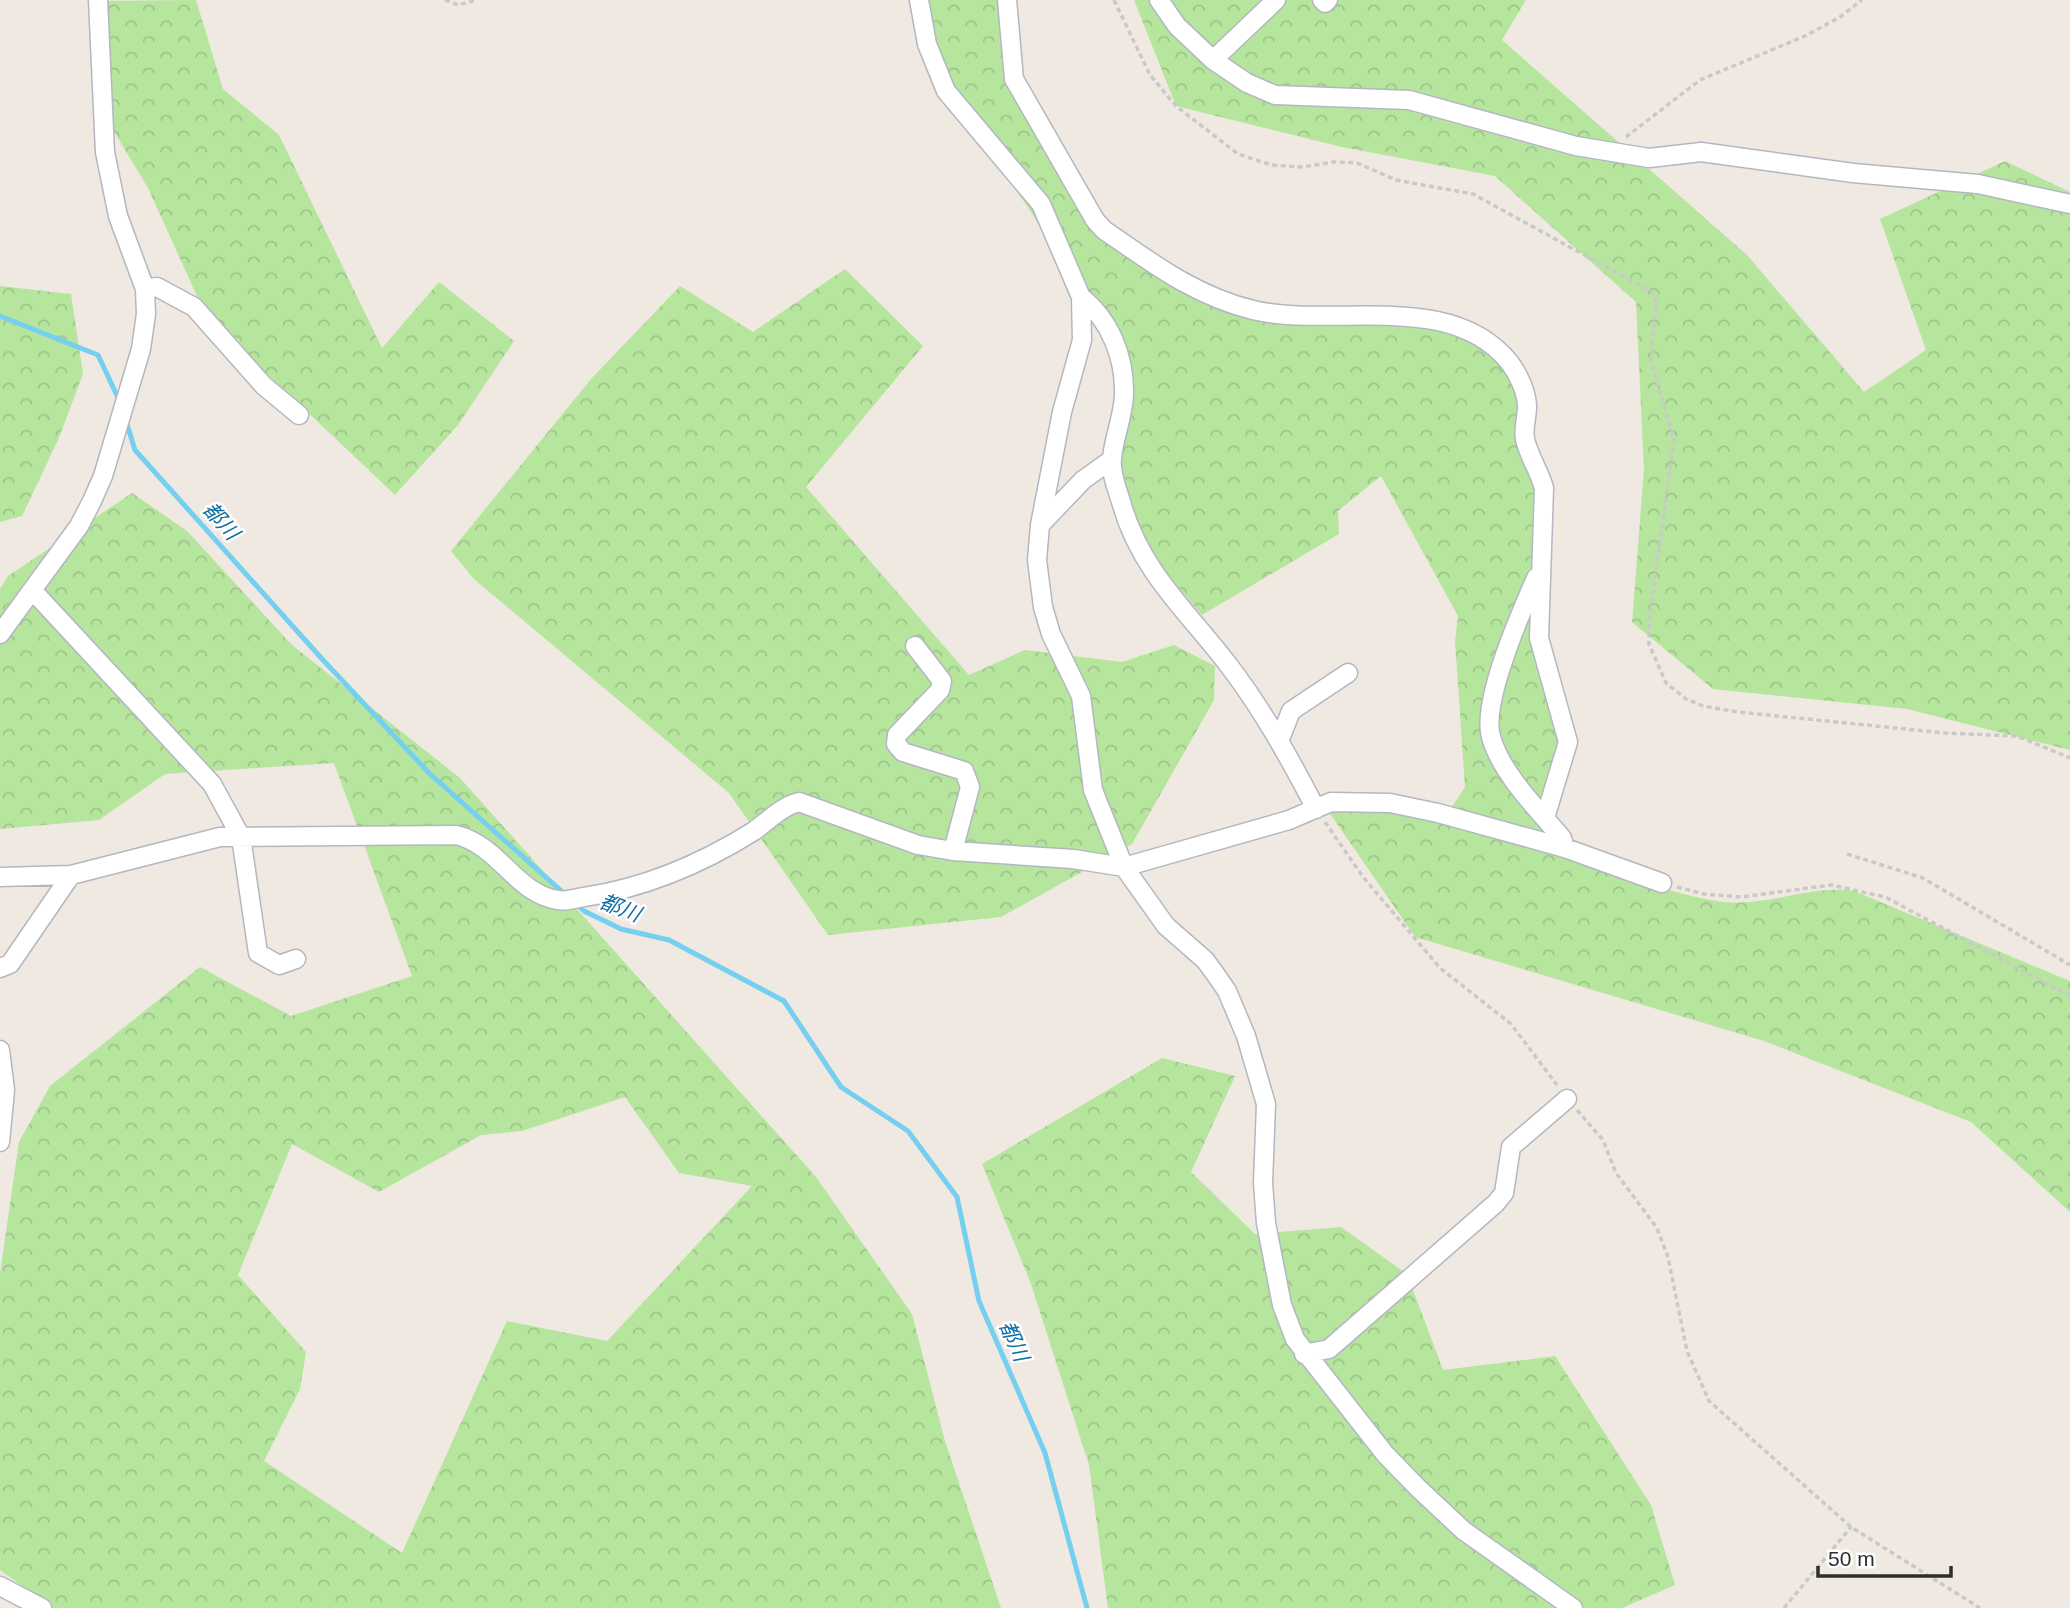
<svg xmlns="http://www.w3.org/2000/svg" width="2070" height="1608" font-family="Helvetica,'Noto Sans JP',sans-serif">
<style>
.forest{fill:url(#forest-crowns);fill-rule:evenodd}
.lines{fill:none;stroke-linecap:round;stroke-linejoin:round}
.stream{stroke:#75cff0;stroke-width:5}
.minor-casing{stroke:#b4b7c1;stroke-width:21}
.path{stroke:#c9c9c9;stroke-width:3.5;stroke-dasharray:5 3.5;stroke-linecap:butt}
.minor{stroke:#fff;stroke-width:18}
.labels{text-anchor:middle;stroke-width:5;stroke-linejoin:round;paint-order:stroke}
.water-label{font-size:21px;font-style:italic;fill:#0d6fa3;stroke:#fff}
</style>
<defs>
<pattern id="forest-crowns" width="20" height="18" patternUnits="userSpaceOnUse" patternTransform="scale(1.75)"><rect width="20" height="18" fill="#b6e59e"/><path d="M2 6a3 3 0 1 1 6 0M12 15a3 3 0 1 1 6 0" fill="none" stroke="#9dc588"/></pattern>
</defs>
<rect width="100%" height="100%" fill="#efe9e1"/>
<path class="forest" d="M196,0L223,89L279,135L382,348L439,282L514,341L458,425L395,495L206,316L148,188L113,130L100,1Z
M924,0H1001L1007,75L1093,224L1169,285L1211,302L1303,322L1408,323L1468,336L1511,374L1522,400L1539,485L1537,564L1561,748L1552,836L1450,810L1465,787L1455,641L1458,616L1381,476L1338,511L1339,534L1202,615L1140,541L1120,474L1113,321L1064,262L945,83Z
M1134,0H1526L1502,40L1747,255L1864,392L1926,350L1880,219L2005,161L2070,192V750L1907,709L1713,689L1632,622L1644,470L1636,302L1495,176L1342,147L1176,106Z
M845,269L923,346L806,487L969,675L1025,650L1122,662L1174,645L1215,666L1214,700L1132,844L1001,917L828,935L729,793L474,579L451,551L591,379L680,286L753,332Z
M0,286L71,294L83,374L58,440L22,516L0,522Z
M132,493L187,531L292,645L460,778L816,1177L912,1314L945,1441L1001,1608H53L0,1570V1273L19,1142L50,1086L200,967L291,1016L412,976L334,763L165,774L99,820L0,829V589L8,576ZM625,1097L679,1173L752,1186L607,1341L507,1321L402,1553L264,1461L300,1389L306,1352L238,1275L292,1144L379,1192L481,1135L522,1131Z
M1373,807C1425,819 1478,828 1529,842C1595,861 1648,890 1717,901C1764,909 1809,884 1854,891L2070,981V1212L1971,1122L1764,1041L1415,937L1329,812Z
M1162,1058L1235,1076L1191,1172L1255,1234L1341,1227L1407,1274L1443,1370L1555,1356L1651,1505L1675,1585L1622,1608H1108L1089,1465L1031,1284L982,1164Z"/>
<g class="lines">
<path class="stream" d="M0,316L98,355L120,402
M126,421L135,450L323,660L430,774L567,896
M574,902L584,911L621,929L669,940L784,1001L841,1087L908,1131L957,1197L979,1301L1045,1453L1087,1608"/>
<defs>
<path id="minor" d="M919,0L927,44L946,91L1041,204L1081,297L1082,340L1062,412L1040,525L1037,560L1043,607L1051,634L1081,696L1093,790L1124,867L1166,926L1205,960L1216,975L1227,991L1246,1036L1266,1104L1263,1183L1266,1223L1282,1305L1295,1339L1385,1454L1418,1488L1464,1531L1573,1608
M1007,0L1014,79L1095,220L1104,230C1152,263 1195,296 1253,310C1335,329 1451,289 1510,363C1518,374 1527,392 1527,407C1527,417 1523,428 1525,439C1529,457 1539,470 1544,488L1539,638L1568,742L1545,818
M1159,0L1177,26L1213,60L1247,83L1275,95L1409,100L1576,146L1649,158L1701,152L1853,173L1978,184L2070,204
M1322,0L1325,3L1328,0
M1213,60L1276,0
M145,289L157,287L194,307L264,386L299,415
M1081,297C1110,320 1125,357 1124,395C1123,417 1114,437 1112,458C1110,473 1118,491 1122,505C1141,572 1190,614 1230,667C1264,712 1290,759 1316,809
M1040,525L1083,480L1111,460
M1536,578C1521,612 1481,702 1491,737C1501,773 1538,810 1562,838L1565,848
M33,591L212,784L241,837L258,953L279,965L296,959
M0,634L79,526L92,501L103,476L141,349L146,314L145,289L118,216L105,152L98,0
M915,646L942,681L940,690L897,735L896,744L903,752L964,771L970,787L953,851
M1280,739L1291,711L1348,673
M0,877L71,875L220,837L456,835C499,845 516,894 558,900C565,902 577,898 584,897C644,888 703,863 754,831C768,821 782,806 799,802L918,845L953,851L1073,859L1124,867L1289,820L1331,802L1390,803L1438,813L1565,848L1662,883
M0,968L10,964L71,875
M0,1050L5,1090L0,1142
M1304,1354L1329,1349L1496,1203L1504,1193L1511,1147L1567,1099
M0,1586L42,1608"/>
</defs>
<use href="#minor" class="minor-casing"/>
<path class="path" d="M445,0L458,5L476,0
M1114,0L1150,75L1176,106L1238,154L1271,165L1302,167L1334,162L1357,163L1396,180L1473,194L1652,292L1656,302L1651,361L1674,440L1649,622V644L1666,683L1686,699L1703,706L1738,712L1945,733L2017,736L2070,758
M1626,137L1700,80L1805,36L1840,17L1862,0
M1325,822L1363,877L1440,968L1511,1024L1557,1085
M1847,854L1923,878L2070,965
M1677,887L1704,894L1741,897L1831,885L1885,897L2070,996
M1577,1110L1603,1140L1616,1173L1657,1228L1668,1257L1687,1351L1709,1401L1851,1527L1980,1608
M1784,1608L1851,1527"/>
<use href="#minor" class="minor"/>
</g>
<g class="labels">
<g class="water-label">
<text transform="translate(221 521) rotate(48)" y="7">都川</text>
<text transform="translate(620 908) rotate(21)" y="7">都川</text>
<text transform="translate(1014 1341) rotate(66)" y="7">都川</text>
</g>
</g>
<path d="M1818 1566v10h133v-10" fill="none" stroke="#2e2e2e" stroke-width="3.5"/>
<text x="1828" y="1566" font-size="21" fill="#2e2e2e" stroke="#ffffff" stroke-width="5" paint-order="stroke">50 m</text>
</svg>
